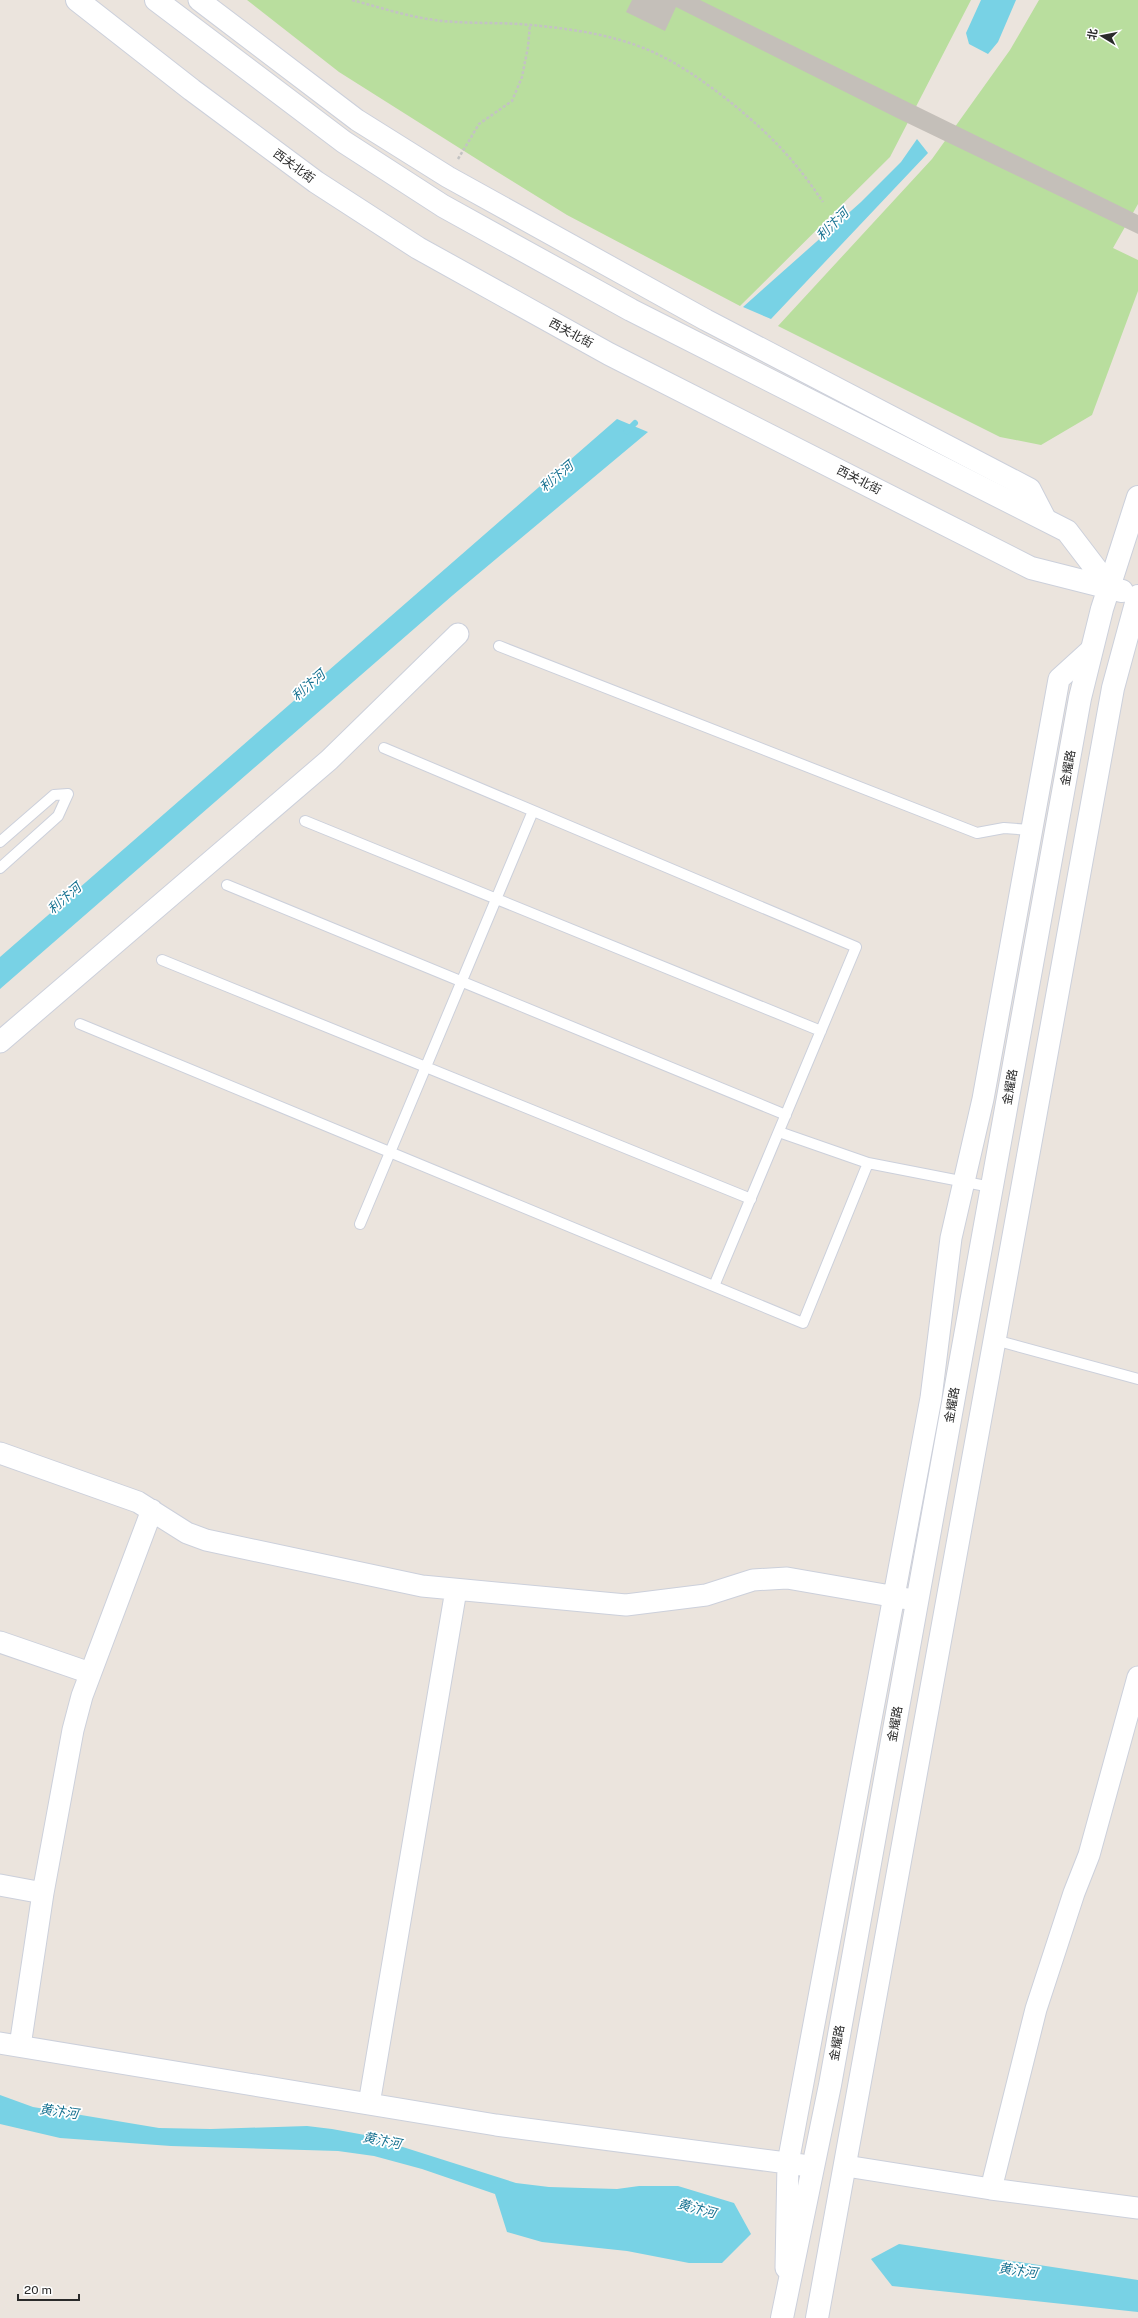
<svg xmlns="http://www.w3.org/2000/svg" width="1138" height="2318" font-family="'Public Sans','Noto Sans SC',sans-serif">
<style>
.green{fill:#b9de9e}
.water{fill:#78d2e5}
.lines{fill:none;stroke-linecap:round;stroke-linejoin:round}
.stream{stroke:#78d2e5;stroke-width:6}
.building{fill:#c4bfb9}
.lane-casing{stroke:#ccd0db;stroke-width:12}
.street-casing{stroke:#ccd0db;stroke-width:23}
.secondary-casing{stroke:#ccd0db;stroke-width:24}
.path{stroke:#c3c3c3;stroke-width:2.5;stroke-dasharray:3 2;stroke-linecap:butt}
.lane{stroke:#fff;stroke-width:10}
.street{stroke:#fff;stroke-width:21}
.secondary{stroke:#fff;stroke-width:22}
.labels{text-anchor:middle;stroke-width:3.5;stroke-linejoin:round;paint-order:stroke}
.street-label{font-size:12px;fill:#2a2a2a;stroke:#fff}
.water-label{font-size:13px;font-style:italic;fill:#177291;stroke:#fff}
</style>
<rect width="100%" height="100%" fill="#ebe4dd"/>
<path class="green" d="M247,0H971L890,157L740,306L567,215L491,168L339,72Z
M1039,0H1138V204L1113,248L1138,260V291L1092,415L1041,445L1000,437L778,326L932,159L1010,50Z"/>
<path class="water" d="M981,0H1016L998,42L988,54L969,44L966,33Z
M917,139L928,153L771,319L743,307L861,202L901,162Z
M617,419L648,432L453,595L0,989V957Z
M0,2095L33,2107L159,2128L211,2129L307,2126L332,2129L365,2135L516,2183L549,2187L617,2189L639,2186H678L734,2203L751,2234L722,2263H689L627,2251L542,2242L507,2232L495,2194L422,2169L374,2156L338,2151L171,2146L60,2138L0,2124Z
M899,2244L1138,2280V2312L892,2286L871,2259Z"/>
<g class="lines">
<path class="stream" d="M627,431L635,423"/>
</g>
<path class="building" d="M632,0H700L1138,215V234L897,118L676,7L665,31L626,12Z"/>
<g class="lines">
<defs>
<path id="lane" d="M499,646L977,833L1004,828L1031,830
M384,748L856,947L714,1286
M305,821L821,1031
M0,842L54,795L68,794L58,816L0,868
M227,885L786,1115
M162,960L751,1199
M80,1024L803,1323L868,1163L991,1187
M779,1132L868,1163
M360,1224L533,811
M995,1340L1138,1379"/>
<path id="street" d="M199,0L357,120L448,177L706,320L1030,489L1046,520
M0,1042L329,760L458,634
M0,1453L138,1502L187,1533L206,1540L422,1586L626,1605L706,1595L753,1580L787,1578L908,1599
M0,1642L90,1673
M0,1885L43,1893
M0,2043L496,2125L802,2165
M20,2046L43,1893L73,1730L82,1696L152,1510
M369,2104L456,1590
M846,2166L991,2189L1138,2208
M991,2189L1036,2009L1074,1893L1089,1855L1138,1677
M786,2268L788,2163L931,1398L951,1238L983,1099L1059,679L1092,649"/>
<path id="secondary" d="M77,0L192,90L316,182L418,248L609,354L1031,568L1122,591
M156,0L344,142L443,206L631,310L1067,531L1109,586
M782,2318L830,2085L1080,698L1102,609L1138,497
M817,2318L1113,688L1138,596"/>
</defs>
<use href="#lane" class="lane-casing"/>
<use href="#street" class="street-casing"/>
<use href="#secondary" class="secondary-casing"/>
<path class="path" d="M352,0C382,8 412,18 443,21C473,24 502,22 531,25C572,29 617,35 655,53C699,73 763,125 794,163C805,176 814,189 823,202
M458,159L479,124L512,101L522,77L528,47L530,25"/>
<use href="#lane" class="lane"/>
<use href="#street" class="street"/>
<use href="#secondary" class="secondary"/>
</g>
<g class="labels">
<g class="street-label">
<text transform="translate(294 166) rotate(36)" y="4">西关北街</text>
<text transform="translate(571 333) rotate(28)" y="4">西关北街</text>
<text transform="translate(859 480) rotate(27)" y="4">西关北街</text>
<text transform="translate(1068 768) rotate(-80)" y="4">金耀路</text>
<text transform="translate(1010 1087) rotate(-80)" y="4">金耀路</text>
<text transform="translate(952 1405) rotate(-80)" y="4">金耀路</text>
<text transform="translate(895 1724) rotate(-80)" y="4">金耀路</text>
<text transform="translate(837 2043) rotate(-80)" y="4">金耀路</text>
</g>
<g class="water-label">
<text transform="translate(832 224) rotate(-45)" y="5">利汴河</text>
<text transform="translate(556 476) rotate(-40)" y="5">利汴河</text>
<text transform="translate(308 685) rotate(-41)" y="5">利汴河</text>
<text transform="translate(64 898) rotate(-41)" y="5">利汴河</text>
<text transform="translate(59 2111) rotate(8)" y="5">黄汴河</text>
<text transform="translate(382 2140) rotate(11)" y="5">黄汴河</text>
<text transform="translate(697 2208) rotate(15)" y="5">黄汴河</text>
<text transform="translate(1018 2270) rotate(8)" y="5">黄汴河</text>
</g>
</g>
<g transform="translate(1102 36) rotate(280)" stroke="#ffffff" stroke-width="3" paint-order="stroke">
<path d="M0-3L7 15L0 10L-7 15Z" fill="#2a2a2a"/>
<text y="-6" font-size="11" font-weight="bold" text-anchor="middle" fill="#2a2a2a">北</text>
</g>
<path d="M18 2294v6h61v-6" fill="none" stroke="#2a2a2a" stroke-width="2"/>
<text x="24" y="2294" font-size="12" fill="#2a2a2a" stroke="#ffffff" stroke-width="3" paint-order="stroke">20 m</text>
</svg>
